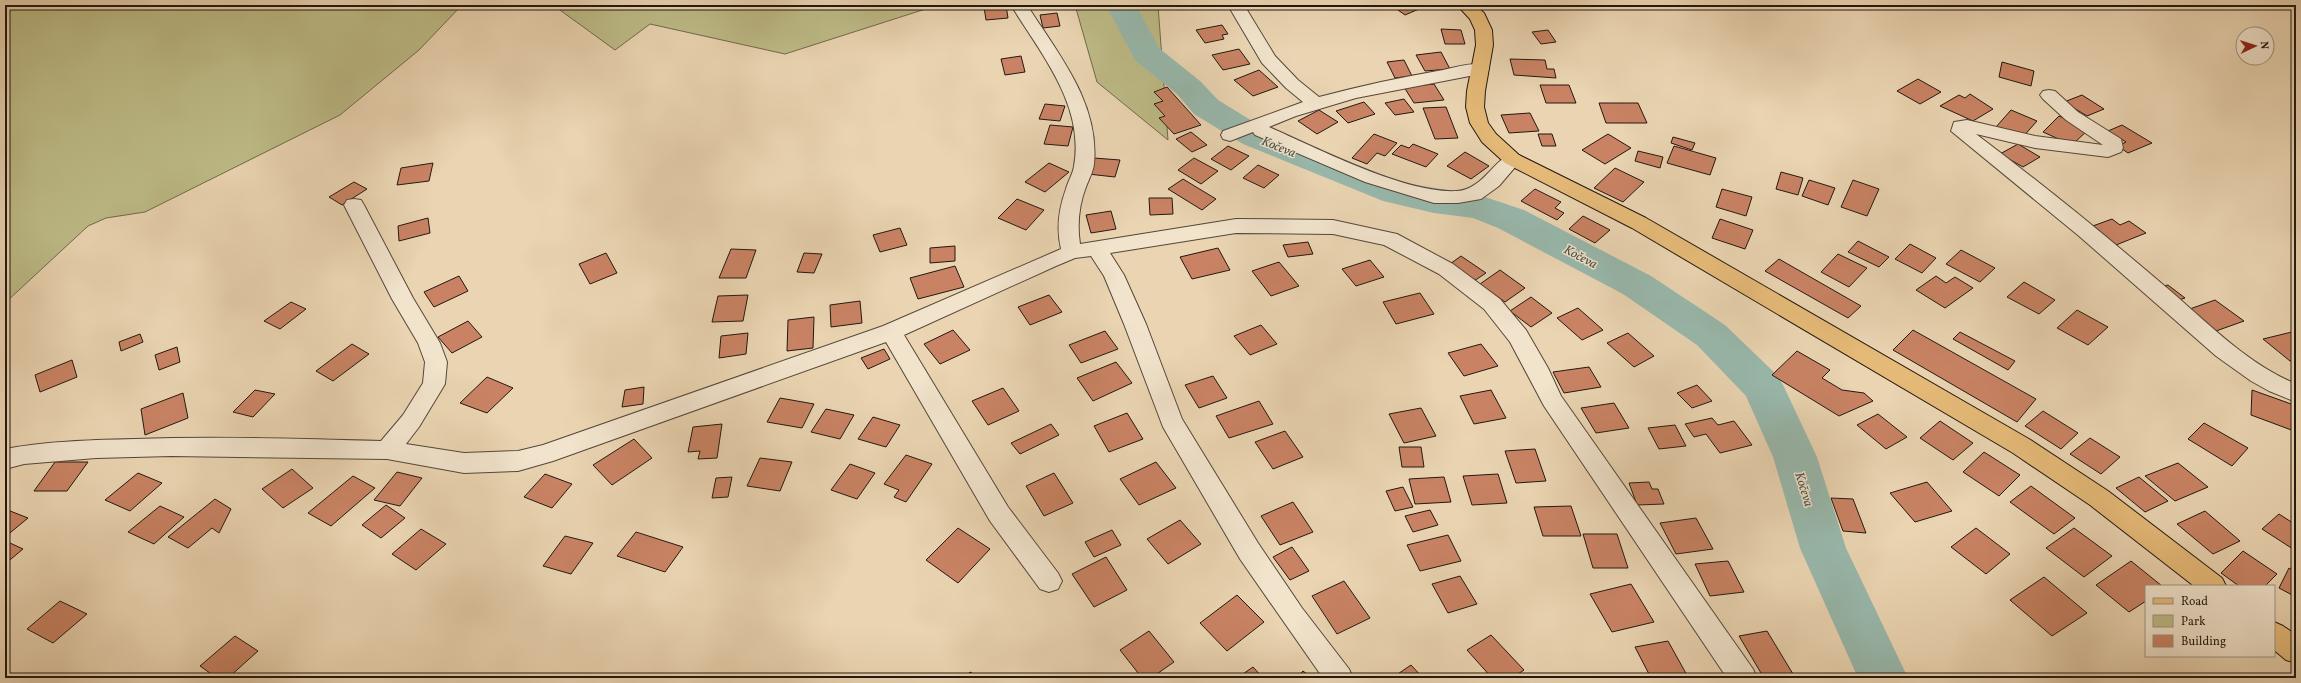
<svg xmlns="http://www.w3.org/2000/svg" width="2301" height="683" font-family="Vollkorn,serif">
<style>
.green{fill:#bdbb87;stroke:#706a4c}
.lines{fill:none;stroke-linecap:round;stroke-linejoin:round}
.river{fill:#98b8ac;fill-rule:evenodd}
.building{fill:#c98364;stroke:#221811}
.minor-casing{stroke:#544739;stroke-width:2}
.major-casing{stroke:#221811;stroke-width:2}
.minor{fill:#f1e3cc;fill-rule:evenodd}
.major{fill:#e5ba78;fill-rule:evenodd}
.labels{text-anchor:middle;stroke-width:3;stroke-linejoin:round;paint-order:stroke}
.water-label{font-size:13px;font-style:italic;fill:#4b5047;stroke:#f1e3cc}
</style>
<rect width="100%" height="100%" fill="#ead4b1"/>
<filter id="stains"><feTurbulence type="fractalNoise" baseFrequency=".005" numOctaves="4"/><feColorMatrix values="0 0 0 0 .2 0 0 0 0 .09 0 0 0 0 .02 0 0 0 .5 -.17"/></filter>
<radialGradient id="worn" r=".72"><stop offset=".6" stop-color="#630" stop-opacity="0"/><stop offset="1" stop-color="#630" stop-opacity=".3"/></radialGradient>
<path class="green" d="M5,5H462L419,50L340,115L145,212L106,218L88,226L5,303Z
M553,5H938L785,54L650,24L615,50Z
M1075,5H1158L1168,140L1097,82Z"/>
<g class="lines">
<path class="river" d="M1108,5H1138V9L1159,48L1200,81L1218,100L1267,130L1404,183L1479,195L1524,210L1651,276L1725,325L1778,376L1784,387L1817,457L1846,548L1908,678H1858L1800,548L1773,457L1746,396L1697,345L1623,294L1498,228L1473,218L1434,213L1383,201L1243,144L1194,114L1178,95L1135,60L1108,9Z"/>
</g>
<path class="building" d="M1006,5L1008,18L986,20L984,7Z
M1391,5H1425L1426,6L1405,15Z
M1057,13L1060,26L1043,28L1040,15Z
M1222,25L1228,34L1222,35L1224,39L1205,43L1196,30Z
M1441,29L1461,30L1465,44H1445Z
M1548,30L1556,42L1541,44L1532,32Z
M1239,49L1250,64L1223,70L1212,55Z
M1441,52L1450,69L1425,71L1416,55Z
M1021,56L1025,72L1005,75L1001,59Z
M1510,59L1545,60L1547,69H1554L1556,78L1514,75Z
M1404,60L1412,76L1395,78L1387,62Z
M2002,62L2034,71L2031,86L1999,77Z
M1259,70L1278,87L1253,96L1234,80Z
M1918,79L1941,92L1920,104L1897,91Z
M1434,84L1444,100L1414,103L1404,87Z
M1540,85H1569L1576,103H1546Z
M1167,87L1201,125L1174,134L1159,118L1165,116L1154,104L1163,101L1154,92Z
M1970,94L1993,109L1973,121L1940,106L1959,95L1965,98Z
M2082,95L2104,109L2087,116L2064,102Z
M1404,99L1414,112L1395,115L1385,103Z
M1364,102L1375,114L1348,123L1336,111Z
M1599,103H1638L1647,123H1606Z
M1045,104L1065,106L1060,121L1039,119Z
M1446,107L1458,138L1435,139L1423,108Z
M1319,110L1338,122L1317,134L1298,121Z
M2011,110L2037,121L2022,138L1996,127Z
M1530,113L1539,131L1509,133L1501,115Z
M2059,116L2089,129L2072,145L2043,132Z
M1050,125L1073,127L1068,146L1044,144Z
M2122,125L2152,143L2128,153L2118,146L2126,142L2108,131Z
M1191,132L1207,145L1192,152L1176,139Z
M1374,134L1397,143L1385,156L1377,153L1367,164L1352,158Z
M1538,134H1552L1556,146H1542Z
M1608,134L1631,148L1605,164L1582,150Z
M1673,137L1695,143L1692,150L1671,143Z
M1413,144L1438,154L1426,167L1392,154L1401,145L1409,148Z
M2018,144L2040,157L2023,167L2000,154Z
M1228,146L1249,156L1231,170L1211,159Z
M1674,146L1716,158L1710,175L1667,163Z
M1638,151L1663,157L1660,168L1635,161Z
M1465,152L1489,166L1471,179L1447,166Z
M1094,158L1120,160L1115,177L1088,174Z
M1194,158L1218,171L1201,184L1178,170Z
M433,163L429,181L397,185L401,168Z
M1049,163L1069,172L1045,192L1025,182Z
M1258,165L1279,175L1264,188L1243,178Z
M1615,168L1644,182L1623,202L1594,188Z
M1781,172L1803,178L1798,195L1776,189Z
M1183,179L1216,199L1202,210L1168,189Z
M1809,180L1835,188L1828,205L1802,196Z
M1853,180L1879,189L1867,216L1841,207Z
M354,182L367,189L342,205L329,197Z
M1535,189L1561,202L1555,208L1564,213L1557,220L1521,201Z
M1722,189L1752,197L1746,216L1716,207Z
M1149,198H1172L1173,214L1150,215Z
M1017,199L1044,210L1026,230L998,218Z
M1111,211L1116,229L1091,233L1086,215Z
M1583,216L1610,230L1595,243L1569,229Z
M428,218L430,233L399,241L398,226Z
M1720,219L1753,230L1745,249L1712,238Z
M2112,219L2120,225L2129,221L2146,233L2116,245L2090,227Z
M900,228L907,245L880,252L873,235Z
M1858,241L1889,257L1879,267L1848,252Z
M1308,242L1313,254L1288,257L1283,245Z
M1910,244L1936,258L1922,273L1895,259Z
M955,246V261L930,263V248Z
M1218,248L1230,270L1192,279L1180,257Z
M731,249L756,250L746,278H719Z
M1961,250L1995,268L1980,282L1946,264Z
M606,253L617,273L590,284L579,264Z
M804,253L822,254L814,273L797,272Z
M1838,254L1867,268L1849,287L1821,272Z
M1461,256L1486,273L1474,281L1450,264Z
M1779,259L1861,306L1848,318L1765,271Z
M1370,260L1384,277L1356,286L1342,269Z
M1279,262L1299,286L1271,296L1252,271Z
M955,266L964,287L918,299L910,278Z
M1500,270L1525,288L1505,302L1480,284Z
M459,276L468,291L434,307L424,292Z
M1936,276L1946,283L1955,277L1973,288L1945,308L1916,290Z
M2024,282L2055,300L2039,314L2007,297Z
M2168,285L2185,298L2173,302L2156,288Z
M1420,293L1434,314L1396,324L1383,302Z
M748,295L743,321L712,322L718,296Z
M1049,295L1062,312L1030,325L1018,307Z
M1531,297L1552,313L1531,327L1510,311Z
M2215,300L2244,321L2216,331L2187,310Z
M860,301L862,323L831,327L830,305Z
M291,302L306,309L280,329L264,321Z
M1578,308L1603,330L1582,340L1557,318Z
M2077,310L2108,327L2088,345L2057,328Z
M814,317L813,348L787,351L788,320Z
M468,321L482,337L452,353L438,337Z
M1261,325L1277,344L1250,355L1234,336Z
M953,330L970,350L940,364L924,344Z
M1913,330L2036,399L2017,422L1893,350Z
M1105,331L1118,349L1081,363L1069,345Z
M2296,331V360L2290,361L2263,339Z
M1960,332L2015,361L2008,370L1953,339Z
M748,333L746,354L719,358L721,336Z
M1628,333L1654,356L1634,367L1607,343Z
M140,334L143,342L121,351L119,342Z
M352,344L369,354L333,381L316,371Z
M1481,344L1498,366L1464,376L1448,353Z
M177,347L180,362L159,370L155,355Z
M884,349L890,359L868,369L861,358Z
M1797,351L1830,370L1822,378L1842,390L1864,393L1873,401L1839,416L1772,375Z
M72,360L77,377L40,392L35,375Z
M1116,362L1132,383L1093,401L1077,378Z
M1589,367L1601,387L1564,393L1553,372Z
M1213,376L1227,398L1199,408L1185,385Z
M487,377L513,388L487,413L460,403Z
M1697,385L1712,401L1692,408L1677,393Z
M644,387L643,404L622,407L625,390Z
M1003,388L1019,411L988,425L972,401Z
M255,390L275,394L253,417L233,412Z
M1491,390L1506,418L1474,424L1460,396Z
M2252,390L2294,405V431L2251,415Z
M183,393L188,418L145,435L141,409Z
M780,398L814,404L802,428L767,422Z
M1259,401L1273,424L1229,438L1216,416Z
M1614,403L1629,428L1596,433L1581,408Z
M1421,408L1436,436L1404,443L1389,414Z
M826,409L854,415L840,439L811,432Z
M2043,411L2078,433L2061,449L2025,426Z
M1127,413L1143,439L1109,452L1094,426Z
M1878,414L1907,437L1886,449L1857,425Z
M873,417L900,425L886,447L858,439Z
M1712,418L1718,425L1734,421L1752,445L1720,453L1706,434L1694,437L1685,424Z
M1940,421L1973,443L1953,460L1920,438Z
M2204,423L2248,448L2232,466L2188,439Z
M722,424L717,458L698,459L700,451L688,452L693,427Z
M1051,424L1059,435L1020,454L1011,443Z
M1675,425L1686,446L1659,449L1648,428Z
M1285,431L1303,457L1273,469L1255,442Z
M2090,438L2120,457L2101,474L2070,454Z
M634,439L652,458L612,485L593,465Z
M1399,447H1421L1424,467H1402Z
M1535,449L1546,481L1516,483L1505,451Z
M1984,452L2020,475L1999,496L1963,472Z
M906,455L932,464L906,502L894,497L899,490L884,484Z
M760,458L792,462L780,491L747,486Z
M55,462H88L67,491H34Z
M1156,462L1176,488L1139,505L1120,479Z
M2178,463L2208,487L2175,501L2145,476Z
M850,464L875,473L857,499L831,490Z
M292,469L313,488L283,508L262,489Z
M397,472L422,478L400,506L374,500Z
M138,473L162,483L130,511L105,500Z
M1054,473L1073,503L1044,516L1026,486Z
M545,474L572,484L552,508L524,497Z
M1498,474L1507,503L1472,505L1463,476Z
M353,476L375,488L331,526L308,513Z
M732,477L728,497L712,498L716,478Z
M1444,477L1451,502L1415,504L1409,479Z
M2139,477L2168,501L2145,512L2116,488Z
M1649,482L1652,489H1658L1664,504L1637,505L1629,483Z
M1927,482L1952,511L1915,522L1890,493Z
M2031,486L2075,518L2054,534L2010,502Z
M1403,487L1413,507L1395,511L1386,491Z
M1831,498L1853,499L1866,533L1843,531Z
M215,499L231,509L219,533L212,528L188,548L168,537Z
M1293,502L1313,532L1280,545L1261,516Z
M386,505L405,518L381,538L362,525Z
M160,506L184,517L154,544L128,532Z
M1571,506L1581,536H1543L1534,507Z
M5,509L28,518L5,537Z
M1430,510L1438,525L1413,532L1405,516Z
M2205,511L2240,541L2213,554L2177,524Z
M2279,514L2296,525V551L2262,529Z
M1696,518L1713,549L1676,554L1660,523Z
M1180,520L1201,544L1168,564L1147,539Z
M958,528L990,549L958,583L926,560Z
M1976,528L2010,554L1986,574L1951,547Z
M2074,528L2112,556L2084,577L2046,548Z
M421,529L446,544L416,570L392,554Z
M1112,530L1121,545L1094,557L1085,542Z
M636,532L683,547L665,572L617,556Z
M1583,534H1617L1628,568H1593Z
M1448,535L1461,561L1420,571L1407,545Z
M565,536L593,543L571,574L543,566Z
M10,543L23,549L5,564V547Z
M1292,547L1309,571L1290,580L1273,557Z
M2243,551L2277,574L2265,586H2239L2221,573Z
M1106,557L1127,590L1094,607L1072,574Z
M1728,561L1744,592L1710,596L1695,564Z
M2131,561L2162,586H2146V601L2129,612L2096,585Z
M2289,568L2296,572V597L2279,588Z
M1460,576L1477,604L1448,613L1432,584Z
M2044,577L2087,613L2052,636L2010,600Z
M1344,581L1370,618L1337,634L1312,596Z
M1631,584L1654,622L1612,632L1590,594Z
M1237,595L1264,622L1227,651L1200,623Z
M60,601L87,614L53,643L27,629Z
M1149,631L1174,662L1151,678H1142L1120,650Z
M1767,631L1793,674L1764,678L1739,636Z
M1491,635L1524,670L1512,678H1492L1467,650Z
M235,636L258,651L228,678H217L200,666Z
M1668,641L1688,677L1651,678L1635,647Z
M1411,665L1423,678H1392Z
M1253,667L1263,678H1237Z
M1303,671L1312,678H1296Z
M970,672L981,678H965Z"/>
<g class="lines">
<defs>
<path id="minor" d="M1011,5H1027C1058,54 1100,103 1094,164C1093,172 1089,179 1086,187C1079,205 1077,224 1080,244L1236,219L1333,220L1397,234L1453,264L1500,299L1526,330L1548,368L1561,396L1753,669L1757,678H1727L1544,406L1510,342L1484,309L1439,274L1384,245L1333,234L1236,233L1110,253L1124,275L1146,324L1182,419L1258,543L1302,608L1349,669L1353,678H1323L1240,559L1163,427L1124,324L1104,276L1091,256L1075,258L1056,266L904,335L1008,507L1058,573L1062,581L1058,589L1049,592L1040,589L990,521L886,342L553,461L518,471L464,473L387,459L171,456L96,458L24,464L5,469V449C47,441 92,440 135,439C217,436 299,439 381,441L403,415L423,383L425,362L418,343L392,299L344,205L347,200L354,199L361,200L364,205L413,298L440,343L447,362L445,384L419,427L406,444L464,453L518,451L543,445L883,326L1061,249C1056,228 1059,208 1066,189C1068,181 1073,174 1074,166C1085,105 1040,53 1011,5Z
M1230,5H1244L1275,56L1298,80L1319,97C1360,86 1402,77 1443,70C1457,67 1473,62 1486,65L1489,69L1486,73L1480,74L1356,98L1296,116L1269,127C1317,148 1406,194 1457,191C1487,189 1497,149 1519,155L1522,159L1499,186L1481,199L1458,203H1434L1365,182L1255,135L1253,132L1230,141L1223,139L1221,135L1223,131L1303,102L1286,88L1262,63L1229,7Z
M2049,90L2055,91L2078,112L2121,139L2123,148L2121,152L2108,157L2035,148L1976,134C2041,183 2105,235 2167,288C2208,323 2246,363 2296,384V402L2269,391L2251,381L2216,356L2079,236L1951,131L1954,122L1967,120L2035,136L2103,145L2066,120L2043,99L2040,95L2043,91Z"/>
<path id="major" d="M1457,5H1475L1484,13L1492,30L1493,45L1485,91L1484,107L1488,123L1496,134L1519,155L1646,218L2029,439L2108,491L2222,578L2226,586H2194L2090,505L2013,453L1632,228L1505,163L1482,142L1470,123L1466,107L1467,91L1476,45L1475,30L1470,19Z
M2274,622L2283,626L2296,635V663L2286,660L2274,650Z"/>
</defs>
<use href="#minor" class="minor-casing"/>
<use href="#major" class="major-casing"/>
<use href="#minor" class="minor"/>
<use href="#major" class="major"/>
</g>
<g class="labels">
<g class="water-label">
<text transform="translate(1279 146) rotate(22)" y="5">Kočeva</text>
<text transform="translate(1581 256) rotate(28)" y="5">Kočeva</text>
<text transform="translate(1805 489) rotate(73)" y="5">Kočeva</text>
</g>
</g>
<rect width="2301" height="683" fill="none" stroke="#ead4b1" stroke-width="20"/>
<rect x="6" y="6" width="2289" height="671" fill="none" stroke="#221811" stroke-width="2"/>
<rect x="10" y="10" width="2281" height="663" fill="none" stroke="#221811"/>
<rect x="2145" y="585" width="130" height="72" fill="#f1e3cc" stroke="#9e9281"/>
<rect x="2153" y="598" width="20" height="6" fill="#e5ba78" stroke="#9e9281"/>
<text x="2181" y="605" font-size="12" fill="#221811">Road</text>
<rect x="2153" y="615" width="20" height="12" fill="#bdbb87" stroke="#9e9281"/>
<text x="2181" y="625" font-size="12" fill="#221811">Park</text>
<rect x="2153" y="635" width="20" height="12" fill="#c98364" stroke="#9e9281"/>
<text x="2181" y="645" font-size="12" fill="#221811">Building</text>
<g transform="translate(2255 46) rotate(86)"><circle r="19" fill="#f1e3cc" stroke="#9e9281"/>
<path d="M0-3L7 15L0 10L-7 15Z" fill="#8f2418"/>
<text y="-6" font-size="11" font-weight="bold" text-anchor="middle" fill="#221811">N</text>
</g>
<rect width="100%" height="100%" filter="url(#stains)"/>
<rect width="100%" height="100%" fill="url(#worn)"/>
</svg>
